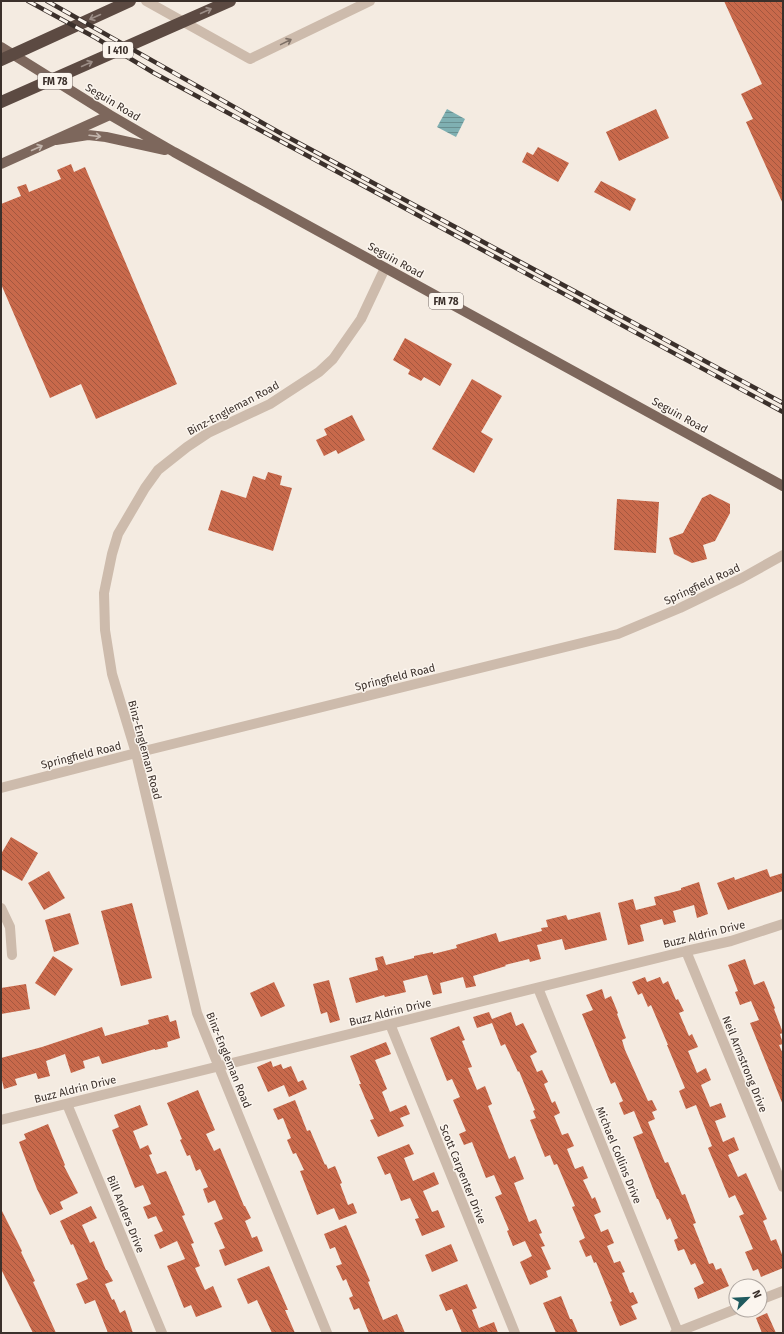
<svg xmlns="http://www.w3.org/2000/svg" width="784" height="1334" font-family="'Fira Sans',sans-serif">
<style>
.water{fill:url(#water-rules)}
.building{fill:url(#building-back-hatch)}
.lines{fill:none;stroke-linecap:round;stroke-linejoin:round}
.minor{stroke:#cdbbac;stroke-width:10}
.major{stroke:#7d675c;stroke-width:10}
.highway{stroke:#5c4a42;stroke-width:12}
.rail-casing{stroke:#3b302b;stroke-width:4.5}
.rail{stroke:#fbf5ee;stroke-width:3;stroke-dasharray:9;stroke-linecap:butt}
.oneway{stroke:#9c8e87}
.oneway2{stroke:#7d6f65}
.oneway3{stroke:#c2b5ac}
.labels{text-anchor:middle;stroke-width:3;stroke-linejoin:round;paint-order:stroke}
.shield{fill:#fbf5ee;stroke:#756b66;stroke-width:1}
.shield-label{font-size:10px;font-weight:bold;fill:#3b302b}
.street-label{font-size:11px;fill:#3b302b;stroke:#fbf5ee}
</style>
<defs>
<pattern id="water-rules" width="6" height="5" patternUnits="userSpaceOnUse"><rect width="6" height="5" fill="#7fb0b2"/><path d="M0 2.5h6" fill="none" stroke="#699091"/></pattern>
<pattern id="building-back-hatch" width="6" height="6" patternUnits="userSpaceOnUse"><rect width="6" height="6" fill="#c8694b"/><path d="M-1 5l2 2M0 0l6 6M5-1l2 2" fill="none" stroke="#a4573f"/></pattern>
</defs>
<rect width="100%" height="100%" fill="#f4ebe1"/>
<path class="water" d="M447,109L465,119L456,137L437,127Z"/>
<path class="building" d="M724,1H783V204L746,122L753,119L741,94L762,84Z
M656,109L669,138L619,161L606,132Z
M538,147L569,163L558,182L522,162L527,152L533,155Z
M71,164L74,172L85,167L177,384L96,419L81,384L50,398L1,284V204L21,196L17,187L26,184L29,192L61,179L57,170Z
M601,181L636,199L630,211L594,192Z
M405,338L452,364L440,386L424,377L421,381L408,374L410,370L393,360Z
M472,379L502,396L481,432L493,439L474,473L432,449Z
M352,415L365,440L338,454L336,450L324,456L316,440L327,435L324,429Z
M268,472L282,476L280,485L292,488L273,551L208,530L221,490L246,498L253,476L265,480Z
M710,494L730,504V513L715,541L703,545L707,559L692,563L674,554L669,538L683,533L702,498Z
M617,499L659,502L656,553L614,550Z
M11,837L38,853L22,881L1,869V854Z
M767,869L770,877L783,873V891L728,910L717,883L734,877L735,880Z
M49,871L65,898L44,910L28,883Z
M699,882L708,914L697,918L694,905L673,911L676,922L664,925L662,919L640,925L644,941L628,945L618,903L633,899L636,910L656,905L654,897L681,890V888Z
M132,903L152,978L121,986L101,911Z
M600,912L607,940L565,950L562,939L537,945L541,959L530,962L529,959L505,965L506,966L473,976L476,986L466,988L463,977L440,983L442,993L433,995L427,975L403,981L406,992L385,997L384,995L356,1003L349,978L378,970L375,958L383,956L386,965L414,958V956L433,952V954L457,948L456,945L496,933L499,942L542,931L541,928L548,927L546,920L566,915L568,920Z
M70,913L79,944L54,952L45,920Z
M53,956L73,969L55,996L35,983Z
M745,959L754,985L764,981L775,1008L774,1009L783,1033L780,1034L783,1044L779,1045L783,1054V1105L750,1023L759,1020L751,1001L740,1005L735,992L738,991L728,965Z
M645,977L647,982L660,977L663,984L668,981L676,1000L678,999L684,1011L679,1013L689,1036L692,1034L698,1047L688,1051L697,1073L706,1068L711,1080L701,1085L710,1107L721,1103L726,1117L715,1121L723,1142L734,1137L739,1150L728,1155L738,1177L746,1173L767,1219L763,1221L771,1241L776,1239L783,1257V1268L761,1277L758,1269L753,1271L745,1252L753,1249L739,1216L744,1214L735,1195L729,1198L708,1148L712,1146L696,1105L686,1109L679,1091L685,1088L667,1045H668L651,1005L648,1007L642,993L638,995L632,982Z
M329,980L340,1020L330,1023L327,1012L321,1014L313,984Z
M274,982L285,1006L261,1017L250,993Z
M26,984L30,1009L1,1014V988Z
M602,989L605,999L611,996L618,1013L617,1014L626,1038L622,1040L625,1050L648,1101L652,1100L657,1110L652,1112L655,1119L648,1122L665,1163L668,1162L682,1195L685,1194L696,1223L693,1224L709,1264L713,1263L716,1270L721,1268L729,1286L698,1299L694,1288L704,1283L695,1263L691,1265L684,1249L678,1251L674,1240L678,1238L670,1218L667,1220L658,1199H657L633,1137L643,1133L634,1111L624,1115L619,1103L623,1101L615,1082L611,1084L582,1014L593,1010L586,995Z
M489,1012L492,1019L511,1012L516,1026L523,1023L537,1052L530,1056L537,1072L542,1070L548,1082L544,1084L552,1103L555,1101L560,1113L554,1116L562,1135L568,1133L574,1146L567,1149L575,1169L583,1166L588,1178L583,1180L592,1199L595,1197L601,1212L594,1215L601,1232L608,1229L614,1243L607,1246L614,1263L620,1261L625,1272L622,1273L630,1293L633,1292L638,1303L631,1306L637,1319L620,1326L610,1302L612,1301L596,1262L594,1263L591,1255L586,1257L579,1241L585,1238L572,1207L575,1206L557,1164L554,1165L550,1155L545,1157L530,1120L536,1118L533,1111L535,1110L519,1071L518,1072L505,1044L501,1046L492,1023L477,1028L473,1017Z
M168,1015L170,1022L176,1020L180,1038L167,1042L168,1047L155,1050V1049L102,1064L99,1056L83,1061L85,1068L71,1073L65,1054L46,1061L50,1076L38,1079L36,1073L15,1079L17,1085L4,1089L1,1076V1058L42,1047L102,1027L105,1036L149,1024L148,1020Z
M459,1026L465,1040L462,1041L472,1067L468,1068L477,1090L485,1086L492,1104L488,1106L509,1159L515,1156L524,1179L514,1183L529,1222L536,1219L542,1233L539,1234L545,1246L541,1247L551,1269L546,1271L548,1277L530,1285L520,1262L532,1256L525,1241L513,1246L507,1231L509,1230L495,1197L502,1194L494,1175L486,1178L472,1142L464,1145L459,1134L466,1131L453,1100L460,1097L452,1079L447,1081L430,1038Z
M386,1042L391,1054L375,1060L387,1089L382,1092L390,1112L406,1105L410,1114L400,1118L404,1126L378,1137L370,1120L374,1119L359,1084H361L350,1056Z
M271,1061L273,1067L281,1064L283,1069L291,1066L298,1082L303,1080L307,1089L289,1097L284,1085L268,1092L257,1067Z
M198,1090L215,1130L206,1134L214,1151L220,1148L244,1206H245L251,1218L245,1221L252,1238L257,1236L263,1251L225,1266L219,1250L225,1248L214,1223L223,1219L215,1200L208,1203L203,1189L208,1187L200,1169L196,1171L190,1155L187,1156L180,1140L182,1139L167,1103Z
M295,1100L307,1131L310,1130L325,1165L326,1164L328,1169L335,1166L342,1183L340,1184L348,1205L353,1203L357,1213L339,1220L334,1208L317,1215L300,1171L304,1170L296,1153L293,1154L287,1140L291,1138L283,1118L278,1120L273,1109Z
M140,1105L148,1125L133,1131L140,1149L148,1145L152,1154L149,1155L157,1174L166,1171L185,1215L182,1216L194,1243L191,1244L200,1266L195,1268L205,1290L213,1286L222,1307L196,1317L191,1305L184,1308L167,1266L185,1259L177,1241L160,1249L154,1235L163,1231L156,1216L148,1219L143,1207L151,1204L143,1185L135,1188L112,1130L119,1127L114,1115Z
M48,1124L65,1165L64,1166L78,1193L60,1202L63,1209L50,1215L37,1189L19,1142L26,1139L24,1134Z
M409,1144L414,1154L404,1158L413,1181L434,1172L439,1184L423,1191L432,1212L438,1210L445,1227L422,1236L415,1219L419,1218L410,1198L401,1201L390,1173L385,1175L377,1157Z
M91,1206L97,1218L82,1225L90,1243L94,1241L106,1270H107L113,1281L105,1284L112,1300L114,1299L120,1313L125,1310L133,1333H108L95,1300L85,1304L76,1284L88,1279L73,1244L71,1245L60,1221Z
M1,1209L22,1251L21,1252L35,1281L33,1282L56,1333H33L1,1269Z
M346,1225L370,1281L368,1282L383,1320L397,1314L405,1333H369L359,1308L354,1310L349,1298L353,1296L346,1279L343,1281L336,1266L342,1264L335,1247L330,1249L324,1234Z
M451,1244L458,1261L432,1272L425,1255Z
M269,1266L288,1310H285L295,1333H272L257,1300L248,1304L237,1279Z
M467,1284L477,1308L472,1310L479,1328L494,1322L498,1333H462L452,1309L446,1311L439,1295Z
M561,1296L570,1319H572L578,1333H556L543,1303Z
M767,1313L776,1333H762L756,1318Z"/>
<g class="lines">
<path class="minor" d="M146,1L250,59L370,1
M1,788L136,753L618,634L680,608L742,578L783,555
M1,908L10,927L12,955
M686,951L783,1187
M538,988L678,1332
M390,1024L515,1333
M67,1104L162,1333
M1,1120L686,951L731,941L783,924
M760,1300L783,1291
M327,1333L197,1013L136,753L112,674L105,630L104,593L112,554L118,534L145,488L158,470L187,447L208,433L270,404L319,372L333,359L361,319L385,268
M675,1333L736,1309"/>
<path class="major" d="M1,47L110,115L174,152L783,486
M56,140L88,135L106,137L165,150
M1,164L110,115"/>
<path class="highway" d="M1,60L130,1
M1,102L230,1"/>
<defs>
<path id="rail" d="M28,1L96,38L154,73L783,412
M47,1L282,134L783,403"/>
</defs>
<use href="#rail" class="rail-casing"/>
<use href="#rail" class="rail"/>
</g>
<defs><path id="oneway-shaft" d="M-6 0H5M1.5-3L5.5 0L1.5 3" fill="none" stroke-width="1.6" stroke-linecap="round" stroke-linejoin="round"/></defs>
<g class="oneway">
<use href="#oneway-shaft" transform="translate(206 11) rotate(-24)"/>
<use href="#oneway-shaft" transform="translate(95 17) rotate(156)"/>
<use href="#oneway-shaft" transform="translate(87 64) rotate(-24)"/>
</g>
<use class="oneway2" href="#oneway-shaft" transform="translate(286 42) rotate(-26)"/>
<g class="oneway3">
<use href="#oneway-shaft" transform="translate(95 136) rotate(7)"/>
<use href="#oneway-shaft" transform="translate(37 148) rotate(-24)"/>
</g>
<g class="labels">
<g class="shield">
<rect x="103" y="42" width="30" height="16" rx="3"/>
<rect x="38" y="73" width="34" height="16" rx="3"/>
<rect x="429" y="293" width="34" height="16" rx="3"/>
</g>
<g class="shield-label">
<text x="118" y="54">I 410</text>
<text x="55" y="85">FM 78</text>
<text x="446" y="305">FM 78</text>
</g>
<g class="street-label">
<text transform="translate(113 102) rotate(31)" y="4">Seguin Road</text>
<text transform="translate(396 260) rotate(29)" y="4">Seguin Road</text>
<text transform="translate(233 408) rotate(-28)" y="4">Binz-Engleman Road</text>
<text transform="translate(680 415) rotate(29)" y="4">Seguin Road</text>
<text transform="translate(702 584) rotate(-25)" y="4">Springfield Road</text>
<text transform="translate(395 677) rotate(-14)" y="4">Springfield Road</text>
<text transform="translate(145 750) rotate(75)" y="4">Binz-Engleman Road</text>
<text transform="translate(81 755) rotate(-14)" y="4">Springfield Road</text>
<text transform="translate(704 934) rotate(-14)" y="4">Buzz Aldrin Drive</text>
<text transform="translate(390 1012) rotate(-14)" y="4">Buzz Aldrin Drive</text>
<text transform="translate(229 1060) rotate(68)" y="4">Binz-Engleman Road</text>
<text transform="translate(745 1064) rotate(68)" y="4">Neil Armstrong Drive</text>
<text transform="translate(75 1089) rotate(-14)" y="4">Buzz Aldrin Drive</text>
<text transform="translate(619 1155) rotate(68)" y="4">Michael Collins Drive</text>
<text transform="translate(463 1174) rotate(68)" y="4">Scott Carpenter Drive</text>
<text transform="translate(126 1214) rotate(68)" y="4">Bill Anders Drive</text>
</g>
</g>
<rect width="784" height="1334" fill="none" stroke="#3b302b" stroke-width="4"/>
<g transform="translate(748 1298) rotate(66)"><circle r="19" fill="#fbf5ee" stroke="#aea6a0"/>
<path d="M0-3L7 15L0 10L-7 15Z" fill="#1f5a5e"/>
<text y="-6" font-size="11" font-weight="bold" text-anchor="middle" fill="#3b302b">N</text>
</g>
</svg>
